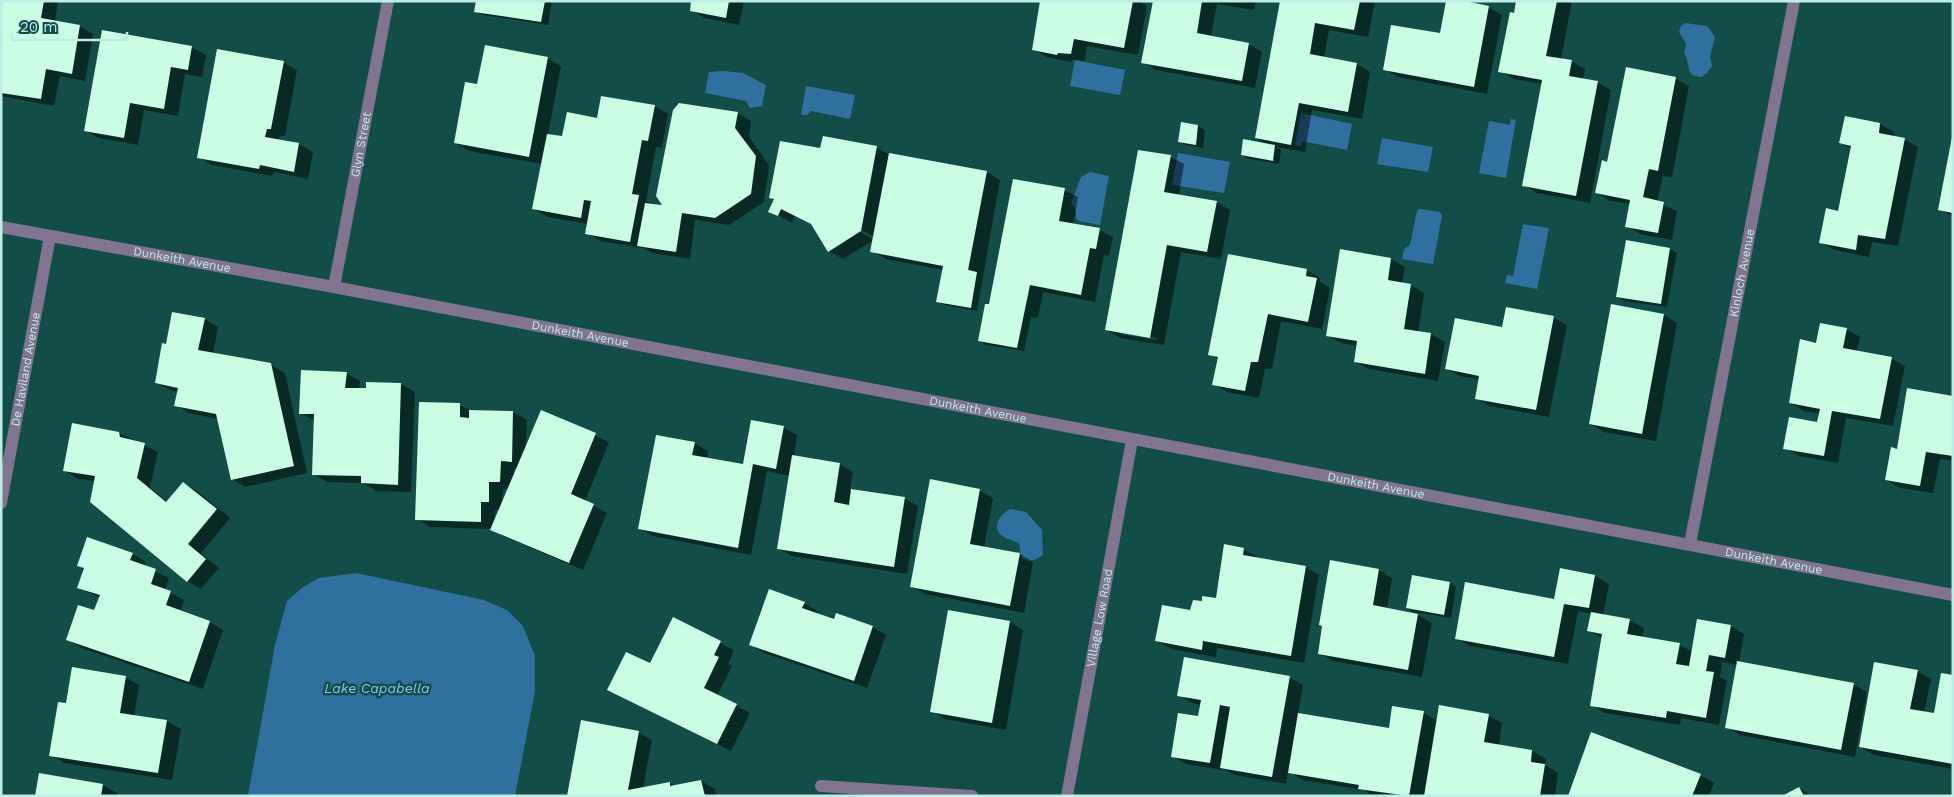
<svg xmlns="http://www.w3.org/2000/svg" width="1954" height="797" font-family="'Work Sans',sans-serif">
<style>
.water{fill:#30709f}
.shadow{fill:#0007;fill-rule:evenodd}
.building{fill:#cbfce4}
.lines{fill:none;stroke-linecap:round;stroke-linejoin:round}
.minor{stroke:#807490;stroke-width:12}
.labels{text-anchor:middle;stroke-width:5;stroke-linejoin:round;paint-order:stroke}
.street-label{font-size:12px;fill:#bdede5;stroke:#124e47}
.water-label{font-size:14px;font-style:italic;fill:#84c7fd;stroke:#124e47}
</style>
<rect width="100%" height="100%" fill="#124e47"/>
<path class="water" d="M1685,23L1707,26L1715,37L1710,56L1712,66L1707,73L1701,77L1692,75C1687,68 1689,60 1684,53L1686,44L1679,32L1681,26Z
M1075,60L1125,70L1120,95L1070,86Z
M723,71L743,73L766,85L762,106L750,108L746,101L705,93L709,72Z
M806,86L855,95L850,119L811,111L807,115H801Z
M1301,113L1352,124L1347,150L1302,141L1301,146L1295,145Z
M1511,119L1516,120L1506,178L1479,173L1489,121L1510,125Z
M1382,138L1433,147L1428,172L1377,164Z
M1178,153L1230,162L1224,193L1172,185Z
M1090,172L1109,176L1100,225L1079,221L1076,218V210L1071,203L1081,177Z
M1420,209L1440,212L1442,216L1433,264L1402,259L1404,249L1410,245L1417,211Z
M1523,224L1549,228L1537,289L1505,283L1507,275L1513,276Z
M1010,509L1026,512L1042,530L1043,554C1039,559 1026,565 1022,557C1020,554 1020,548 1019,544C1014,540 1009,540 1004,537C990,529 999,515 1010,509Z
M356,573L484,600L507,610L523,626L535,656V691L515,796H248L275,645L287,601L303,587L319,578Z"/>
<path class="shadow" d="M1,1H58L55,21L80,26L93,34L85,81L60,76L54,106L1,96Z
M477,1H552L548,25L483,15L476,11Z
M693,1H744L739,25L705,18L691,10Z
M1042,1H1138L1147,6L1138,55L1087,46L1085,61L1072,60L1071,62L1047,57L1033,49Z
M1154,1H1256L1254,10L1217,4L1211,37L1249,44L1262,52L1255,88L1156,70L1143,62Z
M1281,1H1375L1368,37L1329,30L1324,58L1357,64L1370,72L1362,119L1312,110L1305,152L1276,147L1281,150L1279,164L1249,159L1242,155L1268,145L1256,138Z
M1517,1H1572L1561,59L1571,61L1585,69L1583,80L1597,82L1611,90L1590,203L1537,193L1524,185L1542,84L1514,79L1500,71Z
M1488,7L1502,15L1487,94L1398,77L1384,69Z
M192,47L206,55L202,77L185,74L178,116L144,110L138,145L99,138L86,131Z
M547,58L561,66L548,135L563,138L598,119L654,106L668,114L662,148L656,147L646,201L665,207L738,113L751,121L749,137L769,165L764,202L729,225L695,220L690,259L652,253L643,248L600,241L587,233L588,224L548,217L534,209L542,164L469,151L455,143L478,86Z
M283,62L297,70L285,136H280L279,141L299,144L313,152L308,179L274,172L272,176L212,165L198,157Z
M1675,78L1689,86L1672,178L1663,176L1657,202L1677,211L1672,240L1640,234L1627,226L1631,204L1610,201L1597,193L1608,163Z
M1846,117L1880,124L1894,132L1893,137L1904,139L1918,147L1898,246L1872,242L1869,257L1834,250L1820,242L1839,212L1851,149L1841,143Z
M1198,126L1205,130L1203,148L1186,145L1179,141Z
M824,138L877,148L890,155L987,172L1000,180L977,311L944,305L938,301L943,270L886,259L872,251L874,237L857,227L855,229L874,240L843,259L829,251L813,225L795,216L792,223L770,211L775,200L770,198L821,150ZM964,266L974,272H969Z
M1953,139V217L1940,209Z
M1139,151L1171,157L1184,164L1179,195L1216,202L1230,210L1221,259L1181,252L1164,345L1120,338L1107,330ZM1120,332L1157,338L1156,340L1120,334Z
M1064,190L1078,197L1073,225L1099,230L1113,237L1109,256L1104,255L1095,302L1043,292L1038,318L1031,317L1024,351L986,345L979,341L995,307Z
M1627,242L1670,249L1677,253L1667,307L1624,301L1618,297Z
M1341,251L1391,259L1405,267L1402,283L1411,285L1424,293L1418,332L1431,334L1445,342L1438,381L1369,369L1355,362L1358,346L1341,343L1327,335Z
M1307,270L1320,278V282L1330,288L1322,329L1281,321L1272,369H1265L1259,398L1227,392L1214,384L1219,359L1209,354Z
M1664,315L1677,323L1656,441L1604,432L1590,424Z
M1553,317L1567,325L1549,417L1490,406L1476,398L1480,380L1460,376L1446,369L1503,329Z
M204,319L218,327L213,354L271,365L285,373L307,473L245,487L232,479L218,419L189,413L176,405L178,392L170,390L156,383L167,345Z
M1846,329L1860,337L1857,351L1891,358L1905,366L1893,426L1846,418L1838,463L1799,456L1785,448L1818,423L1820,414L1804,411L1790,403L1817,344Z
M346,373L360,381L359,389L401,384L415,392L411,492L376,491L363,483L327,482L313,474L315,421L301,413Z
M1953,397V461L1940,459L1933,493L1900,488L1886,480L1898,450Z
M420,404L460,405L471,411L513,412L527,420L526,448L542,412L609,442L585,501L607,513L583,570L505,537L491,529L430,527L417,519ZM514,468L518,469L514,476ZM503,489H509L502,505ZM495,510H500L494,523Z
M752,421L784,428L797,435L794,456L840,464L853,472L850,490L904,498L918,506L907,574L792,556L778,548L790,476L767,471L751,555L653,536L640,529L694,443L708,451L707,459L744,465Z
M119,433L158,452L150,487L168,502L184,483L197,491L230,518L201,553L219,568L201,589L187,581L95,481L78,479L65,471Z
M979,490L993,498L984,548L1020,554L1033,562L1024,613L925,594L911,586Z
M88,539L133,554L146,562L144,566L169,578L165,590L184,600L180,611L210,622L223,630L203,689L81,648L68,640L95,611L100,598L78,587L85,569L78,565Z
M1243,549L1257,557V559L1305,567L1319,575L1304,663L1217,648L1216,657L1171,649L1157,641L1203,603L1217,599Z
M1561,569L1595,576L1609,584L1603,615L1630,620L1644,628L1642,638L1680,645L1693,652L1731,626L1744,634L1739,663L1853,684L1867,692L1855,757L1740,735L1726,727L1738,665L1722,662L1720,677L1727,681L1719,725L1681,718L1680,725L1605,713L1592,705L1603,639L1589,631L1592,614L1578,611L1568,664L1470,646L1456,638L1555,600Z
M1379,570L1392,578L1387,609L1418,615L1432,623L1422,677L1333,661L1319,653Z
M1450,583L1456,587L1451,618L1414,612L1407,608Z
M804,603L818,611L816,615L835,621L837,615L873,627L886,635L867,688L764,653L751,645Z
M673,619L734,650L728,664L732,666L717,696L750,713L731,751L608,690L651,665Z
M1010,622L1023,630L1006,730L945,719L931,711Z
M1917,671L1931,679L1924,713L1935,715L1953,677V769L1874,755L1860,747Z
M125,677L139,685L134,716L167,721L181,729L172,780L64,763L51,755L67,704Z
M1289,677L1303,685L1298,714L1390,730L1423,712L1437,721L1488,715L1502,723L1499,746L1532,751L1546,759L1545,765L1558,773L1555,796H1373L1364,790L1303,780L1288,771L1286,784L1235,775L1223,769V770L1186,764L1172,756L1199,718L1202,705L1192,703L1179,695Z
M638,732L652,740L643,788L670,783L676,786L701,781L715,789L716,796H568Z
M40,775L103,785L117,793L116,796H37Z
M1700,775L1714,783L1709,796H1569Z
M1799,788L1812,796H1785Z"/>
<path class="building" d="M1,1H44L41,18L80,25L72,74L46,69L41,99L1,93Z
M476,1H545L541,22L474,12Z
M691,1H729L726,18L690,11Z
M1040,1H1133L1124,48L1074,39L1071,54L1058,53L1057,55L1032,50Z
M1153,1H1202L1197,33L1249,43L1242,81L1141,63Z
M1280,1H1360L1354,30L1315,23L1310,54L1357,63L1348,112L1299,103L1291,145L1255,138Z
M1446,1H1465L1489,6L1474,87L1383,70L1391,25L1440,33Z
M1516,1H1557L1546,56L1572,60L1569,76L1598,81L1576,196L1522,186L1542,80L1498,72L1510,12L1514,13Z
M102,30L192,46L188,70L171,67L164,109L130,103L124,138L84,131Z
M485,45L548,57L529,157L454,143L465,82L477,84Z
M217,49L284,61L271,129H267L265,137L299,143L294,172L260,165L259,169L197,158Z
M1626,67L1676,77L1658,171L1649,169L1643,197L1664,202L1658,233L1625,227L1630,200L1595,193L1602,160L1607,162Z
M601,96L655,105L648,141L642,140L632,194L639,195L630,242L585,234L591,201L584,200L581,218L532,209L547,134L562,136L567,112L597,118Z
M679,103L738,112L735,128L756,156L751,194L715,218L682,213L676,252L637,246L645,203L662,205L656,196L673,110Z
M1845,116L1880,123L1879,133L1905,138L1885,239L1858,235L1856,250L1819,243L1826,208L1838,211L1851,146L1839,143Z
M1181,122L1198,125L1196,145L1178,142Z
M823,136L877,146L861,231L828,252L811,224L781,209L778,216L768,212L774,199L769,198L780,141L820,148Z
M1952,137L1953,138V213L1938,210Z
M1243,139L1275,145L1273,161L1241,155Z
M1138,150L1171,155L1164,192L1217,201L1207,252L1167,245L1150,338L1105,330Z
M889,153L987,171L968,270L977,272L971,308L936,302L943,266L870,252Z
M1013,179L1065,188L1059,221L1100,228L1096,249L1090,248L1081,295L1030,285L1017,348L978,341L985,304H989Z
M1626,240L1670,248L1661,304L1616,297Z
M1340,249L1391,258L1388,280L1411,284L1404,329L1431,333L1425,374L1354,362L1357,341L1326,336Z
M1228,254L1307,269L1306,276L1317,278L1308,322L1268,314L1258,362H1251L1245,391L1212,385L1218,357L1208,355Z
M1611,304L1664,314L1642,434L1589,424Z
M1506,307L1554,316L1536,410L1475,399L1479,376L1445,369L1455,318L1502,327Z
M172,312L205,318L198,350L271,363L294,466L231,480L216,414L174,406L178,388L155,383L162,343L166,344Z
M1820,323L1847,328L1843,348L1892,357L1880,419L1832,411L1824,456L1783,449L1789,417L1817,422L1820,409L1789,403L1800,339L1816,343Z
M301,370L347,372L345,388H366V382L401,383L398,485L361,483V476L312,475L314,414H299Z
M1907,388L1953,396V456L1926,452L1920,486L1885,480L1891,447L1897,449Z
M419,402L460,403V417L469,418V410L513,411L512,462L501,461L500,482H489V502H481V522L415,520Z
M541,410L596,433L571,494L594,504L569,563L490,530Z
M751,420L784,426L776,469L753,464L738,548L638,529L656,435L695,442L692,455L743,464Z
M72,423L119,432L120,437L145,443L137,478L166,502L183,482L217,509L188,544L206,559L187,582L90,502L95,476L63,471Z
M792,455L840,463L834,502L849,505L851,489L905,497L894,567L777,549Z
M930,479L980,489L970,544L1020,553L1010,606L910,587Z
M87,537L133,553L130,560L156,569L151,584L171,591L166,605L210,621L189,682L66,640L78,605L94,610L100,595L77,588L84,568L77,566Z
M1224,544L1244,548L1243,555L1306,566L1291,656L1203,641L1202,650L1155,641L1162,605L1190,610L1193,600L1202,601V596L1216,598Z
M1330,560L1379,569L1373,605L1418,614L1408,670L1318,654L1322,626L1319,625Z
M1560,568L1595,575L1589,608L1564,604L1554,657L1455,639L1465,582L1554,599Z
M1412,575L1450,582L1444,615L1406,608Z
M769,589L805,602L802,608L834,619L836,613L873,626L854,681L749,645Z
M948,610L1010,621L992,723L930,712Z
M1591,612L1630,619L1627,634L1680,643L1676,664L1689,666L1697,619L1731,625L1725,658L1709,655L1706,671L1714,672L1706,718L1667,711L1666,718L1590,706L1602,634L1587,631Z
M673,617L721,641L714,655L719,657L704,688L737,704L717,744L607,690L626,652L650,663Z
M1184,657L1290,676L1272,777L1220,768L1230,707L1220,705L1210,763L1171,757L1178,713L1198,716L1201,700L1177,696Z
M1737,661L1854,683L1841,750L1725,728Z
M1874,662L1918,670L1910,709L1934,713L1941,673L1953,675V764L1859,747Z
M72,667L126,676L120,713L167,720L158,773L49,756L58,702L66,703Z
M1439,705L1489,714L1484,742L1532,750L1531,762L1545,764L1540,796H1424Z
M1392,706L1424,711L1409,796L1358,789L1359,785L1288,773L1298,713L1389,728Z
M581,720L639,731L628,790L670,782V786L701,780L705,796H567Z
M1591,732L1701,774L1692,796H1568Z
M39,773L103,784L101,796H35Z
M1799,787L1804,796H1782Z"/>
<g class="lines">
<g class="minor">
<path id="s1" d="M1,227L334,287L1953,595"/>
<path id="s2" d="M334,287L388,1"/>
<path id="s3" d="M1,503L50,236"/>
<path id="s4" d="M1690,544L1794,1"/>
<path d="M821,786L972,796"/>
<path id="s5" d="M1067,796L1132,440"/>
</g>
</g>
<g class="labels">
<g class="street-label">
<text dy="4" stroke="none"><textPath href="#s2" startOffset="145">Glyn Street</textPath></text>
<text dy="4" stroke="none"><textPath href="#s1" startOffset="184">Dunkeith Avenue</textPath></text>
<text dy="4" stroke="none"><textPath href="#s4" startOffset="276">Kinloch Avenue</textPath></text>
<text dy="4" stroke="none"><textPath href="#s1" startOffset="589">Dunkeith Avenue</textPath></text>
<text dy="4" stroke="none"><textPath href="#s3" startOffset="136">De Haviland Avenue</textPath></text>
<text dy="4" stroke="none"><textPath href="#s1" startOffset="994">Dunkeith Avenue</textPath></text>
<text dy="4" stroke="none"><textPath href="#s1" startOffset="1399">Dunkeith Avenue</textPath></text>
<text dy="4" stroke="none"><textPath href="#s1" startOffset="1804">Dunkeith Avenue</textPath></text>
<text dy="4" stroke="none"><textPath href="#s5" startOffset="181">Village Low Road</textPath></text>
</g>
<g class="water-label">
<text x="377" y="693">Lake Capabella</text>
</g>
</g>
<rect width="1954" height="797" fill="none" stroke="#bdede5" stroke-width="5"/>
<path d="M12 32v8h115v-8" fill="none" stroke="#bdede5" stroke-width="2.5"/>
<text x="20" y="32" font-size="15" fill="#bdede5" stroke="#124e47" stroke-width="4" paint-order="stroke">20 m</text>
</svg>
